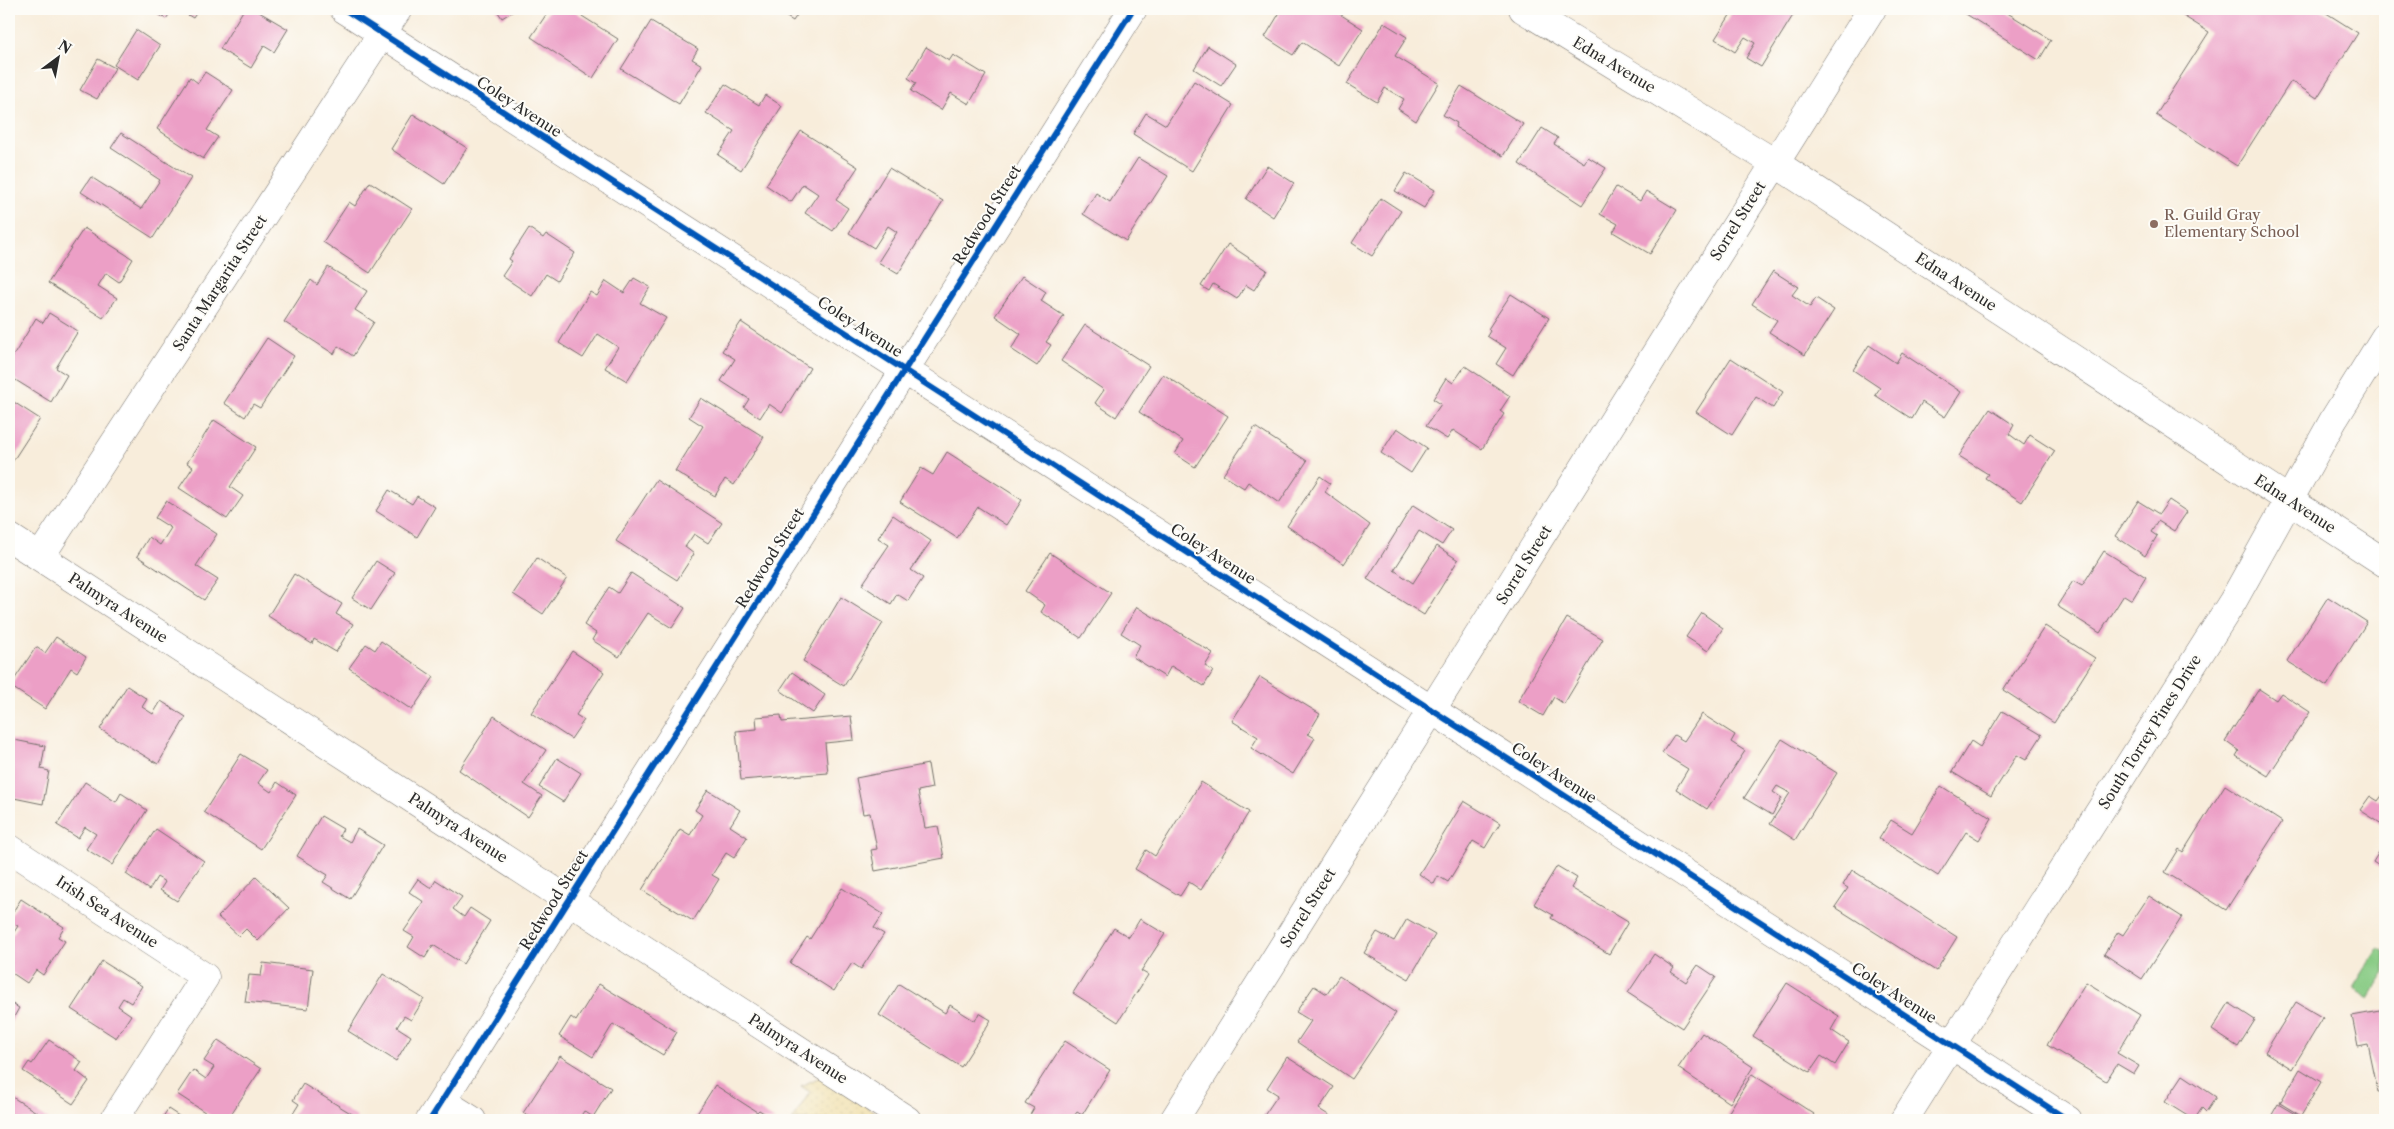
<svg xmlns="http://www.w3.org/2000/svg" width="2394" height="1129" font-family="'Libre Caslon Text',serif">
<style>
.green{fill:#88cb84;stroke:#5a7b58}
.sand{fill:url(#sand-dots);stroke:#8c8264}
.building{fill:#ec9fc6}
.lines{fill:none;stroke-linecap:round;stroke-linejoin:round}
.minor-casing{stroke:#736f69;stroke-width:29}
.minor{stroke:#fff;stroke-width:28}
.cycleway-casing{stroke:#fdfcf7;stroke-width:9}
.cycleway{stroke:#0057b8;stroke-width:6}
.education-dot{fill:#8d6e63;stroke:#fdfcf7;stroke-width:2}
.labels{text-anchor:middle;stroke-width:4;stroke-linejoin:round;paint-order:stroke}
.street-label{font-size:15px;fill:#2b2b2b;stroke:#fdfcf7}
.education-label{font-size:15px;fill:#785e54;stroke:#fdfcf7;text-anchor:start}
</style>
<defs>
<pattern id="sand-dots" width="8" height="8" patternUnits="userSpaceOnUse" patternTransform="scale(1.25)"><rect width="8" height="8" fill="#eeda9e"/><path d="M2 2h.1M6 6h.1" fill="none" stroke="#cb8" stroke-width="1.8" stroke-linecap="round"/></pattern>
</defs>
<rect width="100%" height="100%" fill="#fdfcf7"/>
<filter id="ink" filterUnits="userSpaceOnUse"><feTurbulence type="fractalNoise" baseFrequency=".02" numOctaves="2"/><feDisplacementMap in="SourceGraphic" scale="10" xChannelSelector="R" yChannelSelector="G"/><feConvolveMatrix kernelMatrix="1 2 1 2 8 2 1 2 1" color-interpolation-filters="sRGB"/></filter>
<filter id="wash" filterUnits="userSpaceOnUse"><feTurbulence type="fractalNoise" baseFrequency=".0096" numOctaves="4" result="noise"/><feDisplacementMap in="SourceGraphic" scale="20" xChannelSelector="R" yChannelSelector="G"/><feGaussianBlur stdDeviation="1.12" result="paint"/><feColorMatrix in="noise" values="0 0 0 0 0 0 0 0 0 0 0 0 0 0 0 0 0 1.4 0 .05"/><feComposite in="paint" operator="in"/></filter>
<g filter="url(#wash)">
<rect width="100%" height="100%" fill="#f8eddb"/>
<path class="green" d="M2378,948L2385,952V972L2369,998L2353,988Z"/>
<path class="sand" d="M820,1077L887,1120H792L810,1092L801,1086Z"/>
<g id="blocks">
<path class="building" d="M150,9H173L166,19Z
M178,9H199L193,18Z
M244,9H254L288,29L274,52L264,46L251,68L220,49Z
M496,9H517L502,18Z
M550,9H571L618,39L593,78L531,37Z
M774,9H801L793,21Z
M1282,9H1332L1363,29L1339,66L1302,42L1293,55L1265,37Z
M1734,9H1797L1761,67L1746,58L1755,43L1745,37L1735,52L1715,39Z
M1958,9H2001L2051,40L2039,60Z
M2172,9H2320L2358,33L2317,98L2291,81L2237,166L2156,115L2209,32Z
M651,21L698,49L692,59L702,65L679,104L621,69Z
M1384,23L1407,37L1395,56L1439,83L1416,121L1398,109L1404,99L1385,88L1377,102L1347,84Z
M136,30L160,46L138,80L114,65Z
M1208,46L1236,64L1221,86L1194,69Z
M926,47L949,61L953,55L986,75L969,104L951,93L941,110L911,91L916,83L908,78Z
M98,59L115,68L97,99L80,90Z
M205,72L233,90L207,130L218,137L203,159L157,129L190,77L198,83Z
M1194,81L1233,105L1192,171L1133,134L1146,113L1166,125Z
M725,84L759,105L765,95L782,106L741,170L718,155L734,131L706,113Z
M1461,86L1523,124L1503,156L1455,127L1457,123L1443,115Z
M413,114L467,148L444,184L391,149Z
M1542,128L1558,138L1554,144L1584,163L1588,157L1606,168L1582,205L1519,164Z
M801,131L858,167L836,200L848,208L833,231L805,213L818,194L803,184L791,202L766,185Z
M121,133L191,178L153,238L81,192L91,177L141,209L160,180L111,148Z
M1138,158L1168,176L1126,241L1083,214L1096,193L1110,202Z
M1267,166L1294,183L1273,217L1246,199Z
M889,168L943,201L898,274L878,262L897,232L888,226L874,248L849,233Z
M1406,173L1435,190L1424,208L1395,191Z
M370,182L412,209L370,273L323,242L349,202L355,206Z
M1616,187L1640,201L1646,191L1677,210L1650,254L1613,232L1618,224L1600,214Z
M1381,198L1401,211L1372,256L1352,243Z
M84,228L133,259L119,282L106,273L98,286L117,298L103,318L48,283Z
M529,228L543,238L546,234L575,253L557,281L546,274L532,296L502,276L512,261L509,259Z
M1228,244L1267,270L1254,290L1246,285L1237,299L1213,284L1209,291L1201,286Z
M328,267L367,291L355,310L374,322L353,356L338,346L334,354L284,322L311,280L317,285Z
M1773,271L1798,287L1792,295L1810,307L1816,298L1834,310L1805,355L1769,332L1777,320L1752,304Z
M1022,276L1046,292L1041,301L1064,316L1046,342L1051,345L1037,366L1011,349L1021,334L995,316Z
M634,278L650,287L640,303L666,318L627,381L605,368L618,347L598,334L583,358L559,343L590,292L597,296L606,281L624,293Z
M1511,294L1549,318L1513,375L1496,364L1506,348L1487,336L1490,331L1488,329Z
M49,313L78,331L56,368L67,375L51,402L9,376V363L36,318L43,323Z
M741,322L810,368L782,413L769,404L760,418L744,407L749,399L721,381L735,359L722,351Z
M1085,325L1149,366L1116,417L1095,403L1104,390L1061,361Z
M267,338L294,356L260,408L253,404L245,417L224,403Z
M1869,345L1896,363L1902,353L1961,392L1945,417L1922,402L1912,419L1875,395L1880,388L1853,370Z
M1731,358L1783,392L1773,408L1756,397L1732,435L1696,412Z
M1465,366L1510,396L1500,411L1504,414L1482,449L1453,430L1447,439L1426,426L1441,404L1433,399L1446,378L1453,383Z
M1163,374L1228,416L1195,467L1175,454L1183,441L1139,412Z
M701,398L764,437L734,485L725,479L715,496L675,471L703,426L689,417Z
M9,399L40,419L9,467Z
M1990,409L2014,425L2009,434L2024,445L2030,435L2055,451L2022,502L1985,478L1988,474L1959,456Z
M214,420L256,447L230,487L243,496L227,519L179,488L193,467L187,463Z
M1255,427L1307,461L1279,503L1248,482L1244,488L1223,475Z
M1397,428L1427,448L1411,473L1381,453Z
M947,452L1022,500L1006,525L978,507L957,538L900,502L921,468L933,475Z
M1320,476L1330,483L1325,492L1370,525L1344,564L1287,526Z
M656,480L722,523L708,543L694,534L685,547L694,554L677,580L616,541Z
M389,490L412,504L417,496L435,507L417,537L376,511Z
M2169,500L2187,512L2174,531L2158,521L2151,532L2157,536L2145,556L2115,536L2138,501L2159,514Z
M166,501L217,534L196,566L218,580L204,600L137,556L149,537L160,545L171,528L155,518Z
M1413,505L1452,530L1442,545L1419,531L1394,570L1413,583L1437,546L1458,560L1424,615L1367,579Z
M893,515L931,541L911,570L923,578L908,601L897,594L891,604L862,585L889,545L878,538Z
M2104,551L2146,577L2132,600L2124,595L2100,633L2057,606L2073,581L2082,586Z
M1050,553L1111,593L1081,638L1041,612L1045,605L1025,591Z
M537,558L567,578L543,614L513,594Z
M376,561L395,573L371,610L352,598Z
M631,573L685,608L672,628L648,613L619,657L592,640L596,633L584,625L609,587L618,593Z
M294,574L342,604L336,614L353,624L336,652L314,639L312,644L268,616Z
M841,597L883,623L844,686L803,661Z
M2328,597L2367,622L2327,686L2287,661Z
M1137,607L1213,653L1205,666L1213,671L1204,686L1171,666L1165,677L1133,657L1140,645L1121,633Z
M1702,613L1723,628L1708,651L1686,637Z
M1567,618L1603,639L1564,704L1554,697L1543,716L1518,701Z
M2045,626L2095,658L2054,723L2003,690Z
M56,637L86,657L77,672L71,668L45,709L10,686L36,647L45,653Z
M381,641L434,677L412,710L349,668L366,644L375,650Z
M572,651L604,672L576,715L584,720L571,739L531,713Z
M792,672L825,695L813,713L780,690Z
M1260,677L1320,714L1308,734L1315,738L1293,774L1251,748L1258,737L1232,721Z
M127,686L147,699L142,707L153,714L161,701L186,717L158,764L100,729Z
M2259,689L2276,700L2281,693L2310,712L2268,776L2236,756L2239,751L2225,741Z
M2002,711L2042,735L2026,760L2017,755L1991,796L1952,772L1971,741L1980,747Z
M1702,714L1735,735L1731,742L1745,751L1707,809L1676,789L1688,769L1662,753L1674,735L1684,741Z
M781,715L782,722L851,716L854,740L825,743L828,773L741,780L736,731L757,729L756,717Z
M494,716L546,750L524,784L542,796L528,817L459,770Z
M9,739L45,746L41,769L49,771L43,804L9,797Z
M1782,739L1837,773L1795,840L1770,824L1790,793L1777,786L1773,792L1782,798L1772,815L1744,798Z
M241,754L267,770L258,783L271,792L277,782L296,795L261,849L204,812Z
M557,758L581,773L563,802L539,787Z
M928,764L932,788L918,791L925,828L938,826L944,858L875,871L871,850L877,849L870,813L863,814L856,778Z
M85,782L116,802L121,793L147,810L112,865L86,849L96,834L85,827L78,838L57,825Z
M1201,782L1249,812L1201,890L1189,882L1180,896L1135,869L1146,850L1155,856Z
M2225,785L2282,822L2226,910L2165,872L2179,849L2183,852Z
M1941,786L1992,818L1979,840L1966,832L1938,876L1879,839L1891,820L1912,833Z
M708,790L740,810L730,826L747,837L734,858L726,853L712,875L719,879L693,921L642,890L680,829L690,835L702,815L695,810Z
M2384,793L2385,794V826L2360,810L2370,796L2378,801Z
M1464,801L1500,823L1485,848L1473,841L1448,882L1438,876L1434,884L1419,874Z
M321,816L343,829L339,836L350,842L357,829L383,845L350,899L323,882L328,875L297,856Z
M156,829L204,861L177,901L160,890L165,882L157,877L149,890L126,874Z
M2385,842V870L2373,862Z
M1557,866L1577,878L1571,888L1628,922L1609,954L1551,918L1553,915L1534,904Z
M1852,870L1957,937L1936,971L1835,907L1848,888L1843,885Z
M256,877L289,908L258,941L246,929L239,936L218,917Z
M418,879L431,888L436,880L462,897L453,909L464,917L470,908L490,921L463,964L433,945L425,958L408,947L414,937L404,931L424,902L409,892Z
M842,888L883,914L874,928L884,934L861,969L852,963L834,991L790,963L807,937L810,939Z
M2149,896L2182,917L2142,979L2104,954L2118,932L2123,935Z
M21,899L64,927L58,937L65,941L43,975L36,970L27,983L9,971V937L10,938L18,926L9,921V918Z
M1140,919L1165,934L1141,971L1148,975L1118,1022L1073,993L1114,928L1129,937Z
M1407,919L1435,935L1409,979L1364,953L1377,932L1394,941Z
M1654,954L1674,968L1671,972L1686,982L1698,965L1716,977L1682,1028L1628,993Z
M102,961L142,986L131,1003L123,998L118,1006L131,1015L116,1038L71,1009Z
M263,963L313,969L308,1009L245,1002L249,975L261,976Z
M383,974L424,999L411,1020L404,1016L397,1027L411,1036L396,1061L348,1031Z
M1339,976L1396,1013L1352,1079L1297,1042L1311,1021L1296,1012L1314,986L1327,994Z
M2086,982L2140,1015L2117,1053L2139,1066L2134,1074L2117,1064L2106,1081L2047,1045Z
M1787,983L1839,1016L1831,1030L1849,1042L1835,1065L1821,1056L1810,1072L1753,1036Z
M599,984L677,1032L663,1055L613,1024L593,1057L559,1036L571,1017L576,1021Z
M899,984L945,1013L950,1005L975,1021L979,1013L991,1020L961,1067L879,1015Z
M9,1002L19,1008L9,1026Z
M2296,1002L2323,1018L2292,1069L2265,1052Z
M2229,1003L2255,1020L2238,1047L2212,1030Z
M2385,1010V1091L2378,1092L2368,1044L2358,1046L2352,1016Z
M1702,1033L1753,1067L1730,1103L1678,1068Z
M49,1040L82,1062L76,1071L89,1081L73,1104L23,1071L29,1062L32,1064Z
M218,1040L261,1069L227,1120H217L177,1094L193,1070L206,1079L214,1067L204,1061Z
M1065,1041L1110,1070L1082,1115L1077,1112L1071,1120H1027L1034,1108L1025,1103Z
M560,1056L611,1088L593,1117L584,1111L578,1120H535L523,1113Z
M1287,1057L1334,1087L1319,1109L1330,1116L1327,1120H1261L1278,1095L1267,1088Z
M2300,1069L2321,1082L2301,1116L2280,1103Z
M1752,1074L1814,1114L1810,1120H1735L1727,1115Z
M2183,1075L2216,1097L2206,1112L2202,1108L2194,1120L2165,1102Z
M303,1084L357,1117L355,1120H289L299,1104L293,1100Z
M715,1085L757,1112L759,1110L775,1120H693Z
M9,1095L49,1120H9Z
M2278,1104L2300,1117L2298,1120H2269Z
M168,1109L185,1120H161Z"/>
</g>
</g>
<g filter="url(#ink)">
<use href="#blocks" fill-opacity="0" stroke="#736f69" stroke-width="1"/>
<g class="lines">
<defs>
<path id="minor" d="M344,9L2068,1120
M1523,9L1775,163L2385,563
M9,537L907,1120
M40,557L398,9
M9,848L205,977L114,1120
M442,1101L472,1120
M430,1120L1133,9
M1174,1120L1872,9
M1904,1120L2233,601L2334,419L2385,337"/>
</defs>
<use href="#minor" class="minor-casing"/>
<use href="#minor" class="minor"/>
<defs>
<path id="cycleway" d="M344,9L2068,1120
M430,1120L1133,9"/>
</defs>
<use href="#cycleway" class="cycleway-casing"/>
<use href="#cycleway" class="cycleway"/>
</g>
</g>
<circle class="education-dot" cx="2154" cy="224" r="5"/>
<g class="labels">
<g class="street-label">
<text transform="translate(1614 65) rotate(31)" y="5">Edna Avenue</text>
<text transform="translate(519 107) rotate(33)" y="5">Coley Avenue</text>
<text transform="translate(987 215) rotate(-58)" y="5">Redwood Street</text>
<text transform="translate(1738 221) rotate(-58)" y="5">Sorrel Street</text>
<text transform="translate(1956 282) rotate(33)" y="5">Edna Avenue</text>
<text transform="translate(220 283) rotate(-57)" y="5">Santa Margarita Street</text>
<text transform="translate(860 327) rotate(33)" y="5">Coley Avenue</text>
<text transform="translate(2295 504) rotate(33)" y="5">Edna Avenue</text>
<text transform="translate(1213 554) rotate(33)" y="5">Coley Avenue</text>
<text transform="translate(770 558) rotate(-58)" y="5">Redwood Street</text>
<text transform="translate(1524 565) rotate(-58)" y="5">Sorrel Street</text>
<text transform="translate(118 608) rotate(33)" y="5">Palmyra Avenue</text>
<text transform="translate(2150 732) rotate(-58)" y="5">South Torrey Pines Drive</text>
<text transform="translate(1554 773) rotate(33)" y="5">Coley Avenue</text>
<text transform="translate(458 828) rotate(33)" y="5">Palmyra Avenue</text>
<text transform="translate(554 900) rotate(-58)" y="5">Redwood Street</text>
<text transform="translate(1308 908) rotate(-58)" y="5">Sorrel Street</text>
<text transform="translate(107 912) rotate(33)" y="5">Irish Sea Avenue</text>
<text transform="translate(1894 993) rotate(33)" y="5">Coley Avenue</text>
<text transform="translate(798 1049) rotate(33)" y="5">Palmyra Avenue</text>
</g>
<g class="education-label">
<text x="2164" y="220">R. Guild Gray<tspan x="2164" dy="17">Elementary School</tspan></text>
</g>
</g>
<rect width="2394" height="1129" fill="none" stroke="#fdfcf7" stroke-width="30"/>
<g transform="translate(58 58) rotate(32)" stroke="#fdfcf7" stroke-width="4" paint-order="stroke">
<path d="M0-4L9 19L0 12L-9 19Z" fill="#2b2b2b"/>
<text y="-8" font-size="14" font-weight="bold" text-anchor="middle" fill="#2b2b2b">N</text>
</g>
</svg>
